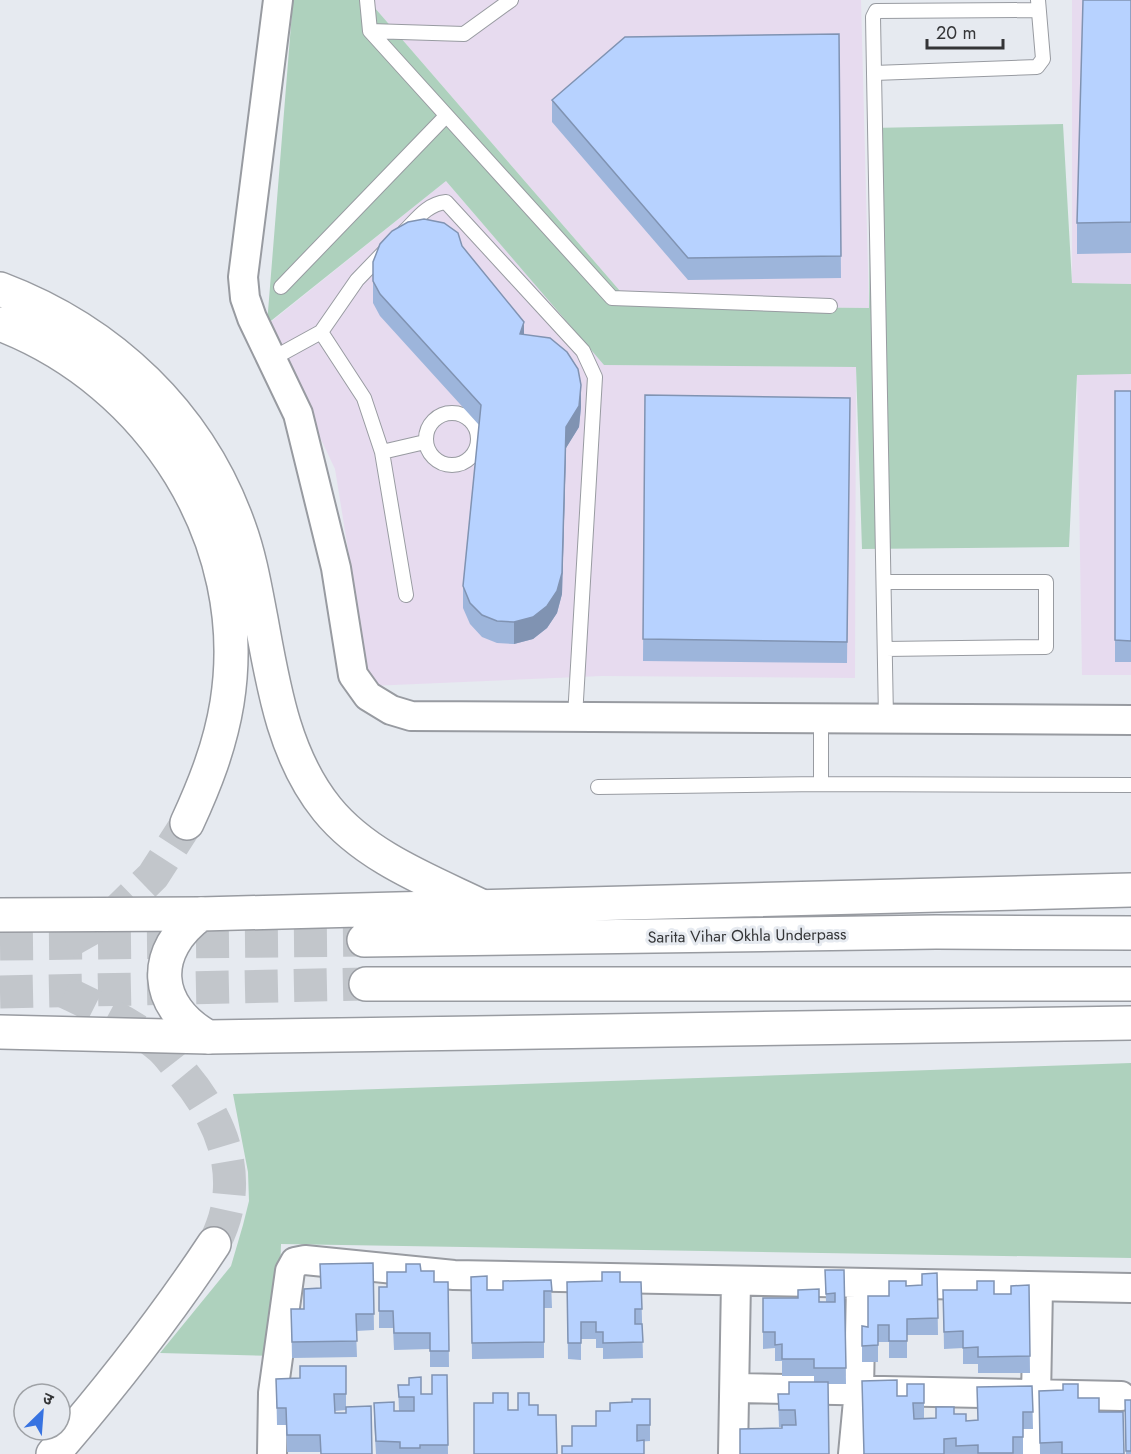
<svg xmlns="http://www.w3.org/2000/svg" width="1131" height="1454" font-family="Jost,'Noto Sans Devanagari',sans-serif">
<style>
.commercial{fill:#e7dbef}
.green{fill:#aed1bd}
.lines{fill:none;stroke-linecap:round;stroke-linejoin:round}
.secondary-tunnel{stroke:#c2c6cb;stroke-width:33;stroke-dasharray:33 16;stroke-linecap:butt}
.trunk-tunnel{stroke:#c2c6cb;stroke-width:33;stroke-dasharray:33 16;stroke-linecap:butt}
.service-casing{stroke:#989ba1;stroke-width:16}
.minor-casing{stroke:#989ba1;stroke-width:32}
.secondary-casing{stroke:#989ba1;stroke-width:36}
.trunk-casing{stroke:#989ba1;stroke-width:36}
.service{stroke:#fff;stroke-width:14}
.minor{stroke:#fff;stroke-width:28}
.secondary{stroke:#fff;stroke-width:33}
.trunk{stroke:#fff;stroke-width:33}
.wall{fill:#9db5db;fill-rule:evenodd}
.shaded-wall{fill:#8093b2}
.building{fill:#b7d2ff;stroke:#8093b2;stroke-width:1.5}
.labels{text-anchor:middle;stroke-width:6;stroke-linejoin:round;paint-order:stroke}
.street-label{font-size:16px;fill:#343537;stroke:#e6eaf0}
</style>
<rect width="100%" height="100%" fill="#e6eaf0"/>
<path class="commercial" d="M368,0H861L869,308L633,306Z
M1072,0H1131V284L1072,283Z
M446,181L604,365L856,367L855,678L602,676L370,686L335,469L267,325Z
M1077,374H1131V675H1082Z"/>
<path class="green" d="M293,0H368L633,306L869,308L871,128L1063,124L1072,283L1131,284V374L1077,375L1069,547L862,549L856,367L604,365L446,181L267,324Z
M1131,1063V1258L281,1244L277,1356L160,1353L231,1266L243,1225L249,1201L248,1172L233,1094Z"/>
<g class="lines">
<path class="secondary-tunnel" d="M0,944L364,940
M0,992L366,984"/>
<path class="trunk-tunnel" d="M66,943L109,919L153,876L187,823
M65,992C98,1008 131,1023 160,1047C169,1055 176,1066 184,1075C225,1124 246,1183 214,1244"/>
<defs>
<path id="service" d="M367,0L370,31L612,298L830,306
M1038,0L1043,59L1037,67L874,73L873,17L876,11L1038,10
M370,31L464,34L511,0
M874,73L886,718
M404,232C417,219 427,204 446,202L583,351L595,377L575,717
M281,287L446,116
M321,332L364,398L382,452L406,595
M270,360L321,332L357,280L386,250
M426 439a26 26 0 1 1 52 0a26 26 0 1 1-52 0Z
M382,452L425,442
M884,582H1046V647L885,649
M821,718V784L1131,785
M598,787L821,784"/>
<path id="minor" d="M278,0L243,277L245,298L252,318L298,414L336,568L353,675L368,696L391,710L411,716L1131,720
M735,1388L1121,1396
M272,1454L273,1393L290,1271L295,1262L305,1260L454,1275L1131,1288
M733,1454L736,1281
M853,1454L859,1390L861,1284
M1035,1454L1038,1287"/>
<path id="secondary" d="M1131,890L201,914C150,951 153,1006 208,1037L1131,1023
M364,940L936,932L1131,933
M366,984H1131"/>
<path id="trunk" d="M0,289C111,331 199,414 239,527C250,557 255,588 261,619C273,685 284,756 327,809C365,856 427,880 479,905
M0,324C151,382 253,540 227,703C220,746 205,784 187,823
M0,915L201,914
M0,1032L208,1037
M53,1454C111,1387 165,1318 214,1244"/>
</defs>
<use href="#service" class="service-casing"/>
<use href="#minor" class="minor-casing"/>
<use href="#secondary" class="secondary-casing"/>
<use href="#trunk" class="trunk-casing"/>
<use href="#service" class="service"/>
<use href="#minor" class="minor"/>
<use href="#secondary" class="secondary"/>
<use href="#trunk" class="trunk"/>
</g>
<path class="wall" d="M1131,0V253L1077,254V223Z
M839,34L841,278L688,280L552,122V100Z
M462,246L524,335L581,407L579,427L566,448L562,594L557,613L547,628L533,639L514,644L497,643L482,637L470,624L463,608V586L479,425L380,316L373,303V262Z
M1115,391H1131V662H1115Z
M645,395L850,398L847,663L643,661Z
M373,1263L374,1330L356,1331L357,1357L292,1358L291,1309H304L320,1288Z
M825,1270H844L846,1384H828L829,1454L782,1428V1427H779L778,1394H789L814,1382V1376H782V1361H775V1348L763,1349V1298L826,1302Z
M421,1271L434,1282H448L449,1367H430V1349L394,1350L393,1328H379V1287H387L406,1272Z
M937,1273L938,1335H907V1358H889V1342H878V1362H862V1326L868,1327L889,1296L906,1286L922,1285Z
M471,1277L487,1290H503L551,1280L552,1308H544V1358L472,1359Z
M567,1282H641L643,1358L603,1359V1348H596V1339H581V1360L568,1359Z
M1029,1285L1030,1373H978V1364H963V1348L944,1349L943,1290L994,1294H1011Z
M346,1366V1407L371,1406L320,1452H287L286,1425H277L276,1379L300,1378ZM346,1410V1413H335V1411Z
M447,1375L448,1454H376L374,1420V1403L394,1411H399L398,1385L421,1394H432Z
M924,1384V1418H936L954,1414L966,1421L977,1420L1032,1386L1033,1429H1023V1454H863L897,1396H907Z
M1039,1391L1078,1398L1099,1412L1124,1454H1040Z
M650,1399V1441L572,1446L596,1426L610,1411L632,1402Z
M1125,1400H1131V1454H1126Z"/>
<path class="shaded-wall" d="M524,322V343L520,334Z
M581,385V407L579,427L566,448L562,594L557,613L547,628L533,639L514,644V622L566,427Z"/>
<path class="building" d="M1083,0H1131V222L1077,223Z
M839,34L841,256L688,258L552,100L625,37Z
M424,219L444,223L458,233L462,246L524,322L520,334L550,338L567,352L578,369L581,385L579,406L566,427L562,573L557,591L547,606L533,617L514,622L497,621L482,615L470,603L463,586L481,405L380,294L373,281V262L380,244L392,231L408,222Z
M1115,391H1131V641L1115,640Z
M645,395L850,398L847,642L643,639Z
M373,1263L374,1314H356L357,1341L292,1342L291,1309H304V1289L321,1288L320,1264Z
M406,1264H420L421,1271H434V1282H448L449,1351H430V1333H394L393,1311H379V1287H387V1272H406Z
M825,1270H844L846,1368H814V1359H782V1344L775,1345V1332H763V1298H798V1290L819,1289V1302H835V1293L826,1294Z
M602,1272H620V1282H641L642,1309H635V1324H642L643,1342L603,1343V1332H596V1322H581V1343H568L567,1282L602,1281Z
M937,1273L938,1318L907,1319V1341H889V1325H878V1345L862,1346V1326L868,1327V1296H889V1281H906V1286L922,1285V1274Z
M487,1276V1290H503V1281L551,1280L552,1291H544V1342L472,1343L471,1277Z
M977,1281H994V1294H1011V1286L1029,1285L1030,1356L978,1357V1347L963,1348V1331L944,1332L943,1290H977Z
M300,1366H346V1394H334L335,1413H346V1407L371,1406L372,1454H321L320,1435H287L286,1408H277L276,1379L300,1378Z
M432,1375H447L448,1445H420V1448H400V1442L376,1441L374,1403L394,1402V1411H414V1397H399L398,1385H409V1378L421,1377V1394H432Z
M897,1380V1396H907V1384H924V1403H913L914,1419L936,1418V1407H954V1414H966V1421L978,1420L977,1387L1032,1386L1033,1412H1023V1437H1013V1453H978V1445L956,1446V1438L944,1439V1454H864L862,1381Z
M789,1382H828L829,1454H740V1429L782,1428V1425H796L795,1410H779L778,1394H789Z
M1063,1384H1078V1398H1099V1412H1123L1124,1454H1062V1442L1040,1443L1039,1391L1063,1390Z
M493,1393H508V1410H518V1393H529V1405H538V1415H556L557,1454H474V1403H493Z
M632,1399H650V1425H637V1441L644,1440V1454H562V1446H572V1426H596V1411H610V1403L632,1402Z
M1125,1400H1131V1451H1126Z"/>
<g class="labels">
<g class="street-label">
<text transform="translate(747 935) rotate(-1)" y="6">Sarita Vihar Okhla Underpass</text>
</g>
</g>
<g transform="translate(42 1412) rotate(25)"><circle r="28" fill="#e6eaf0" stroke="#9fa2a6" stroke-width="1.5"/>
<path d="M0-4.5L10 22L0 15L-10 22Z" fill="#3773e1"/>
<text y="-9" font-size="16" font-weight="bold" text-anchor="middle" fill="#343537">उ</text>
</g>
<path d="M927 39v9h76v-9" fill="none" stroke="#343537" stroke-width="3"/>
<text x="936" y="39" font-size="18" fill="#343537" stroke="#e6eaf0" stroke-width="4.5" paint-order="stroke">20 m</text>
</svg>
